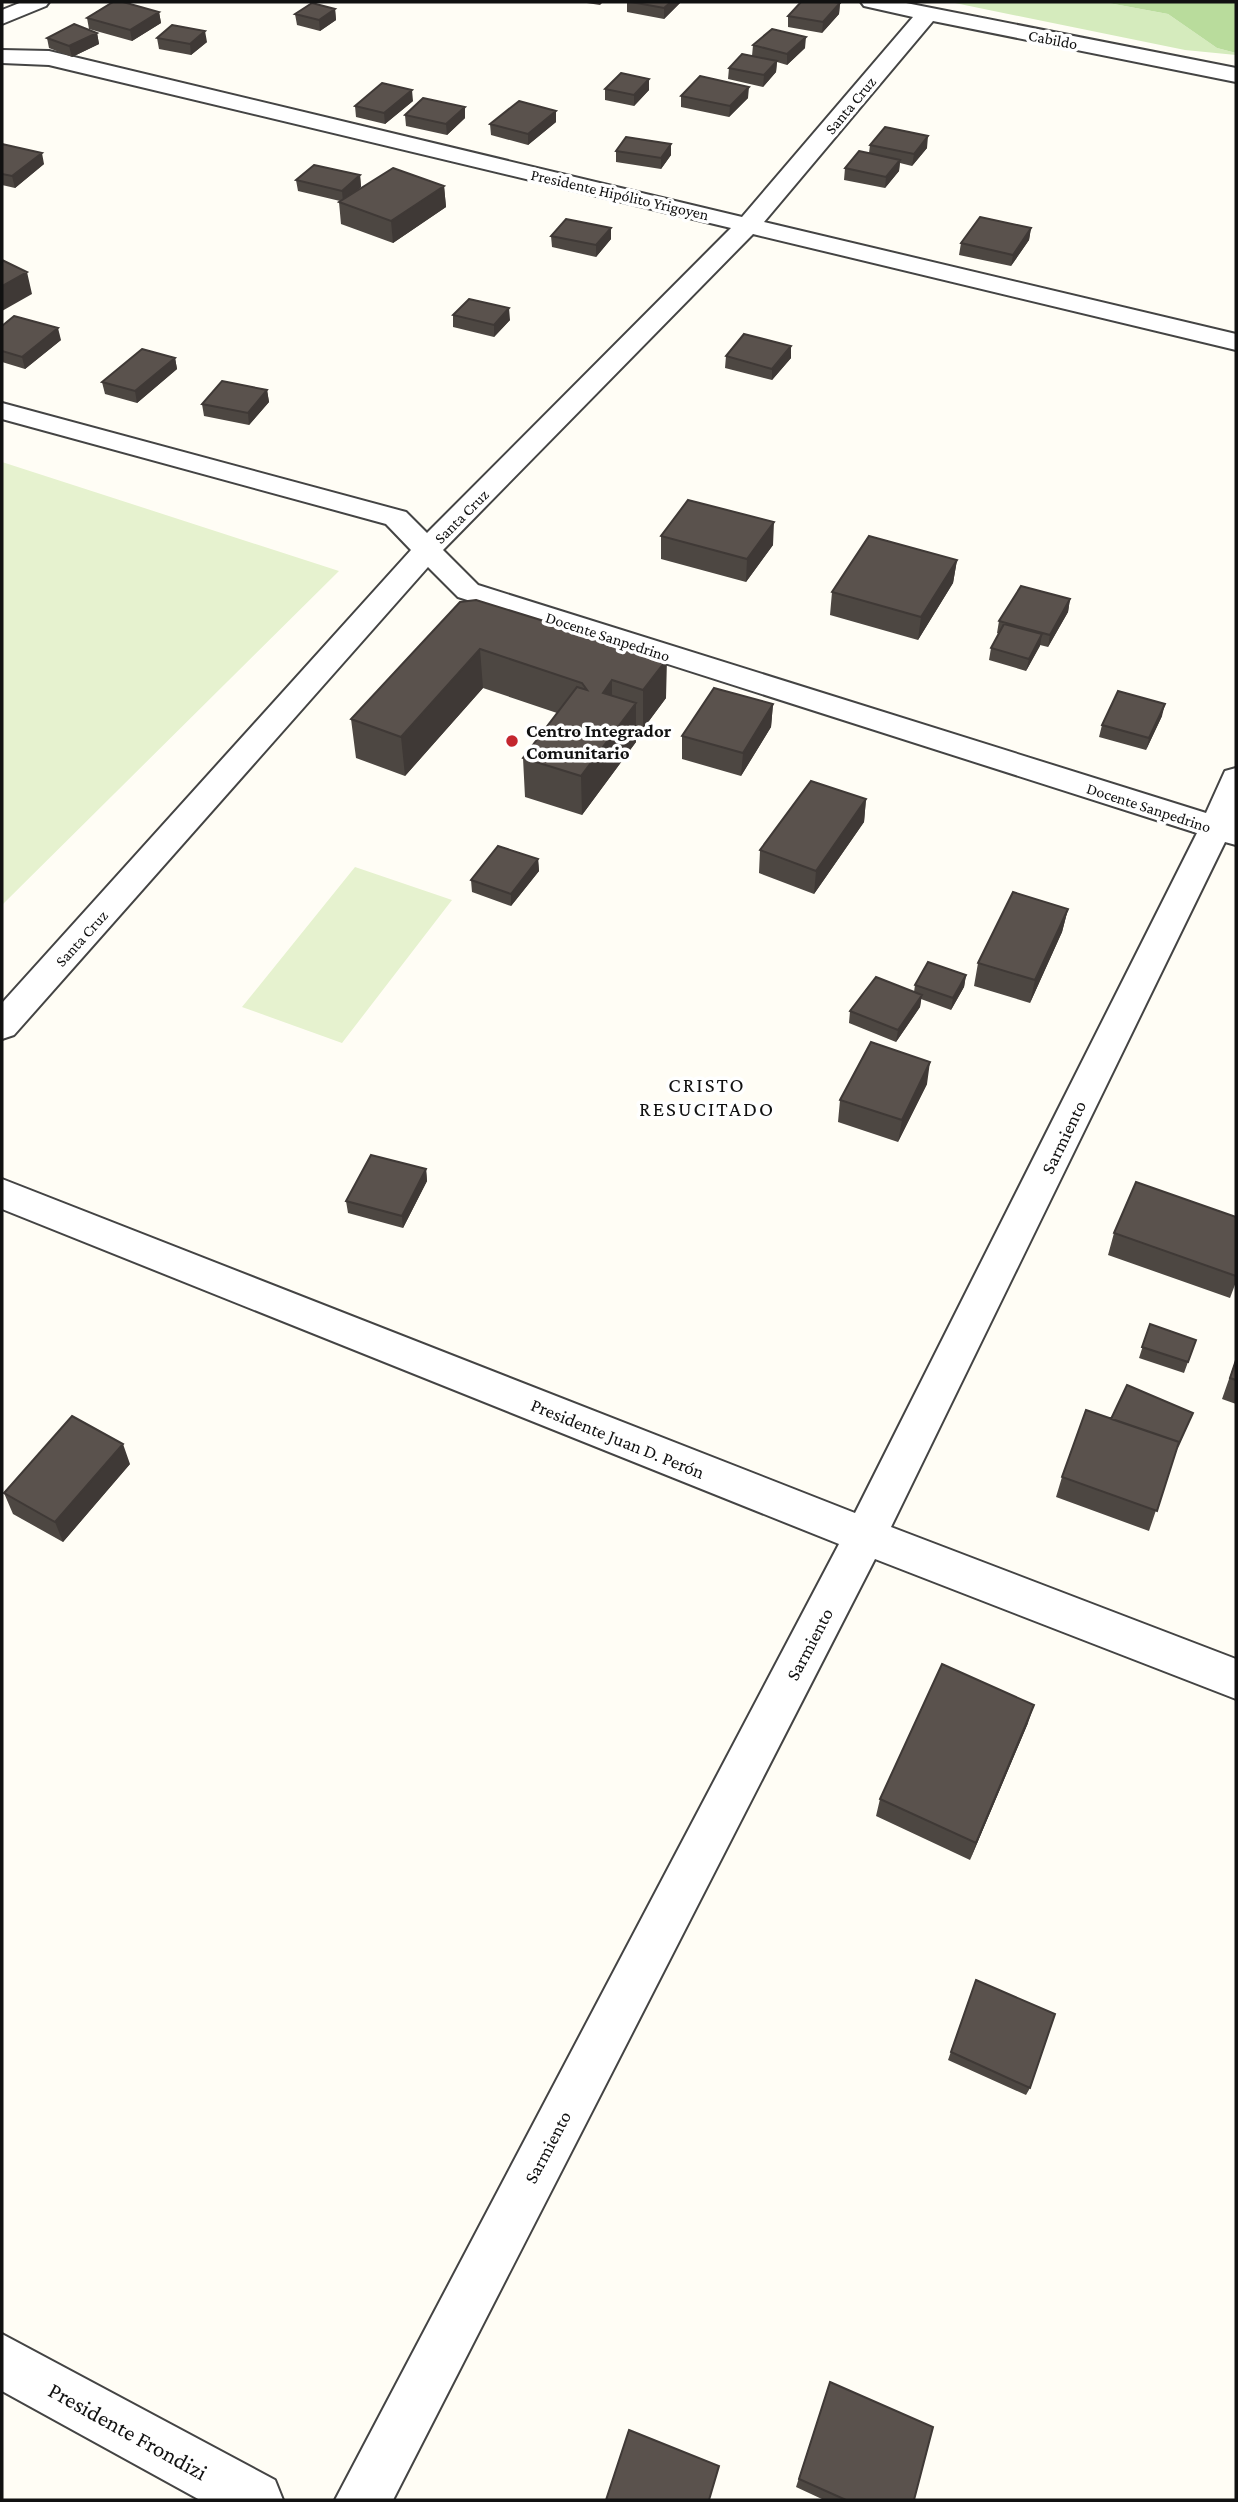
<svg xmlns="http://www.w3.org/2000/svg" width="1238" height="2502" font-family="'Crimson Pro',serif">
<style>
.green{fill:#d5ebbd}
.forest{fill:#b9dc9c}
.pitch{fill:#e6f2cf}
.lines{fill:none;stroke-linecap:round;stroke-linejoin:round}
.minor-casing{stroke:#444;stroke-width:4}
.minor{fill:#fff;fill-rule:evenodd}
.wall{fill:#4d4742}
.shaded-wall{fill:#3f3936}
.building{fill:#5a524d;stroke:#3f3936;stroke-width:2}
.poi-dot{fill:#c4262e;stroke:#fff;stroke-width:2.5}
.labels{text-anchor:middle;stroke-width:7;stroke-linejoin:round;paint-order:stroke}
.far-street-label{font-size:16px;fill:#111;stroke:#fff}
.poi-label{font-size:19px;font-weight:bold;fill:#111;stroke:#fff;text-anchor:start}
.street-label{font-size:19px;fill:#111;stroke:#fff}
.neighbourhood-label{font-size:21px;letter-spacing:2px;fill:#111;stroke:#fff}
.near-street-label{font-size:23px;fill:#111;stroke:#fff}
</style>
<rect width="100%" height="100%" fill="#fffdf5"/>
<path class="green" d="M950,2H1103L1168,14L1217,48L1236,53V55L1185,50Z"/>
<path class="forest" d="M1103,2H1236V53L1217,48L1168,14Z"/>
<path class="pitch" d="M2,462L339,571L2,905Z
M355,867L452,900L342,1043L242,1007Z"/>
<g class="lines">
<defs>
<path id="minor" d="M22,2H49L46,6L2,24V10Z
M861,2H901L1236,68V82L933,21L764,222L1236,334V350L753,234L443,550L478,585L1206,813L1225,771L1236,768V845L1225,842L891,1527L1236,1659V1699L875,1559L393,2500H335L839,1544L2,1209V1179L855,1513L1197,833L458,597L428,567L14,1035L2,1039V1003L411,550L386,524L2,419V403L406,512L427,533L731,228L49,65L2,63V50L49,51L742,217L913,17L864,6Z
M2,2334L275,2480L283,2500H200L2,2391Z"/>
</defs>
<use href="#minor" class="minor-casing"/>
<use href="#minor" class="minor"/>
</g>
<path class="wall" d="M580,2H603L600,5Z
M627,2H681L664,19L627,12Z
M840,3L839,14L822,33L788,27V16Z
M335,9L336,20L320,31L297,25L295,14Z
M159,12L161,23L132,41L89,29L87,18Z
M97,33L99,44L72,57L49,48L47,38Z
M157,38L207,42L191,55L159,49Z
M753,45L805,48L787,65L777,62L776,72L763,87L728,79L729,68L752,56Z
M649,79V90L634,106L605,100V89Z
M681,96L748,98L729,117L681,107Z
M413,101L385,124L356,117L355,106Z
M556,111V122L528,145L491,135L490,124Z
M405,115L465,118L447,135L406,126Z
M2,144L44,164L15,188L2,185Z
M671,144V155L661,169L616,162V151Z
M870,145L927,148L912,166L900,163L899,171L885,188L844,180L845,168L869,153Z
M360,175L361,187L355,192L444,186L446,207L393,243L341,224L339,202L340,201L298,191L296,180Z
M1031,228L1029,240L1011,266L959,255L961,243Z
M551,236L611,239L596,257L552,247Z
M453,315L510,320L494,337L453,327Z
M2,326L61,340L25,369L2,362Z
M726,356L791,358L772,380L725,368Z
M175,358L177,369L137,403L105,394L102,382Z
M267,390L269,402L249,425L204,416L202,404Z
M661,536L773,545L746,582L661,559Z
M957,560L953,583L918,640L830,615L832,592Z
M1070,599L1068,612L1048,647L1040,645L1026,671L989,660L991,648L999,634L997,633L999,621Z
M460,602L666,698L643,729L636,727V742L582,815L525,797L523,758L557,713L483,688L405,776L356,758L351,719Z
M773,704L771,727L741,776L682,759V736Z
M1162,716L1146,750L1099,737L1102,725Z
M866,799L864,822L814,894L759,873L760,850Z
M538,859L539,871L511,906L472,892L471,880Z
M1068,909L1062,932L1030,1003L974,986L978,963Z
M966,975L964,987L951,1010L921,999L920,1007L896,1042L849,1023L850,1011L914,992L915,985Z
M927,1084L898,1142L838,1122L840,1100Z
M426,1169L427,1181L403,1228L348,1213L346,1201Z
M1236,1217V1282L1230,1298L1108,1255L1114,1233Z
M1150,1324L1196,1340L1184,1373L1139,1358Z
M1236,1359V1404L1222,1399Z
M1193,1413L1175,1454L1149,1531L1056,1497L1062,1477L1111,1419Z
M130,1464L63,1542L13,1514L4,1493Z
M1028,1723L970,1860L876,1816L880,1799Z
M976,1980L1030,2088L1026,2095L948,2060Z
M830,2382L914,2500H824L796,2487Z"/>
<path class="shaded-wall" d="M671,2H681L664,19V8Z
M840,3L839,14L822,33L823,22Z
M335,9L336,20L320,31L319,20Z
M159,12L161,23L132,41L130,30Z
M205,31L207,42L191,55L190,44Z
M97,33L99,44L72,57L69,46Z
M806,37L805,48L787,65V54Z
M777,61L776,72L763,87L764,75Z
M649,79V90L634,106V95Z
M749,87L748,98L729,117L730,106Z
M412,90L413,101L385,124L384,113Z
M465,107V118L447,135L446,124Z
M556,111V122L528,145V134Z
M928,136L927,148L912,166L914,154Z
M671,144V155L661,169V158Z
M42,153L44,164L15,188L12,176Z
M900,160L899,171L885,188L886,177Z
M360,175L361,187L343,202L342,191Z
M444,186L446,207L393,243L391,221Z
M611,228V239L596,257V245Z
M1031,228L1029,240L1011,266L1013,255Z
M27,272L32,294L2,311V286Z
M509,308L510,320L494,337V325Z
M58,328L61,340L25,369L22,357Z
M791,346V358L772,380V369Z
M175,358L177,369L137,403L135,391Z
M267,390L269,402L249,425L248,413Z
M774,522L773,545L746,582L747,559Z
M957,560L953,583L918,640L921,617Z
M1070,599L1068,612L1048,647L1050,635Z
M1042,634L1040,646L1026,671L1029,659Z
M480,649L483,688L405,776L401,737Z
M667,659L666,698L643,729V690Z
M612,680V719L603,693Z
M636,703V742L582,815L581,776Z
M773,704L771,727L741,776L743,753Z
M1165,704L1162,716L1146,750L1149,738Z
M866,799L864,822L814,894L816,871Z
M538,859L539,871L511,906V894Z
M1068,909L1062,932L1030,1003L1035,980Z
M966,975L964,987L951,1010L953,998Z
M922,995L920,1007L896,1042L898,1030Z
M930,1062L927,1084L898,1142L902,1120Z
M426,1169L427,1181L403,1228L402,1216Z
M123,1444L130,1464L63,1542L55,1522Z
M1034,1705L1028,1723L970,1860L976,1843Z"/>
<path class="building" d="M113,2H123L159,12L130,30L87,18Z
M631,2H671L664,8Z
M801,2H834L840,3L823,22L788,16Z
M312,3L335,9L319,20L295,14Z
M74,24L97,33L69,46L47,38Z
M172,25L205,31L190,44L157,38Z
M772,29L806,37L787,54L753,45Z
M742,54L777,61L764,75L729,68Z
M621,73L649,79L634,95L605,89Z
M700,76L749,87L730,106L681,96Z
M382,83L412,90L384,113L355,106Z
M423,98L465,107L446,124L405,115Z
M519,101L556,111L528,134L490,124Z
M885,127L928,136L914,154L870,145Z
M626,137L671,144L661,158L616,151Z
M2,144L42,153L12,176L2,174Z
M859,151L900,160L886,177L845,168Z
M314,165L360,175L342,191L296,180Z
M393,168L444,186L391,221L339,202Z
M980,217L1031,228L1013,255L961,243Z
M566,219L611,228L596,245L551,236Z
M2,260L27,272L2,286Z
M469,299L509,308L494,325L453,315Z
M14,316L58,328L22,357L2,351V326Z
M744,334L791,346L772,369L726,356Z
M142,349L175,358L135,391L102,382Z
M222,381L267,390L248,413L202,404Z
M688,500L774,522L747,559L661,536Z
M869,536L957,560L921,617L832,592Z
M1021,586L1070,599L1050,635L999,621Z
M476,600L667,659L643,690L612,680L603,693L636,703L581,776L523,758L577,687L587,690L582,683L480,649L401,737L351,719L460,602Z
M1004,624L1042,634L1029,659L991,648Z
M714,688L773,704L743,753L682,736Z
M1118,691L1165,704L1149,738L1102,725Z
M811,781L866,799L816,871L760,850Z
M498,846L538,859L511,894L471,880Z
M1013,892L1068,909L1035,980L978,963Z
M928,962L966,975L953,998L915,985Z
M876,977L922,995L898,1030L850,1011Z
M871,1042L930,1062L902,1120L840,1100Z
M371,1155L426,1169L402,1216L346,1201Z
M1136,1182L1236,1217V1276L1114,1233Z
M1150,1324L1196,1340L1188,1362L1142,1347Z
M1236,1360V1380L1230,1378Z
M1127,1385L1193,1413L1177,1448L1179,1442L1111,1419Z
M1086,1410L1179,1442L1157,1511L1062,1477Z
M72,1416L123,1444L55,1522L4,1493Z
M942,1664L1034,1705L976,1843L880,1799Z
M976,1980L1055,2014L1030,2088L951,2052Z
M830,2382L933,2427L914,2500H846L799,2479Z
M629,2430L719,2466L709,2500H606Z"/>
<circle class="poi-dot" cx="512" cy="741" r="7"/>
<g class="labels">
<g class="far-street-label">
<text transform="translate(1053 39) rotate(11)" y="6">Cabildo</text>
<text transform="translate(850 105) rotate(-50)" y="6">Santa Cruz</text>
<text transform="translate(620 194) rotate(13)" y="6">Presidente Hipólito Yrigoyen</text>
<text transform="translate(461 516) rotate(-45)" y="6">Santa Cruz</text>
<text transform="translate(608 636) rotate(18)" y="6">Docente Sanpedrino</text>
<text transform="translate(1149 807) rotate(18)" y="6">Docente Sanpedrino</text>
<text transform="translate(81 938) rotate(-48)" y="6">Santa Cruz</text>
</g>
<g class="poi-label">
<text x="526" y="737">Centro Integrador<tspan x="526" dy="22">Comunitario</tspan></text>
</g>
<g class="street-label">
<text transform="translate(1063 1137) rotate(-64)" y="7">Sarmiento</text>
<text transform="translate(618 1438) rotate(22)" y="7">Presidente Juan D. Perón</text>
<text transform="translate(809 1644) rotate(-62)" y="7">Sarmiento</text>
<text transform="translate(547 2147) rotate(-62)" y="7">Sarmiento</text>
</g>
<g class="neighbourhood-label">
<text x="707" y="1092">CRISTO<tspan x="707" dy="24">RESUCITADO</tspan></text>
</g>
<g class="near-street-label">
<text transform="translate(128 2431) rotate(29)" y="8">Presidente Frondizi</text>
</g>
</g>
<rect width="1238" height="2502" fill="none" stroke="#111111" stroke-width="7"/>
</svg>
